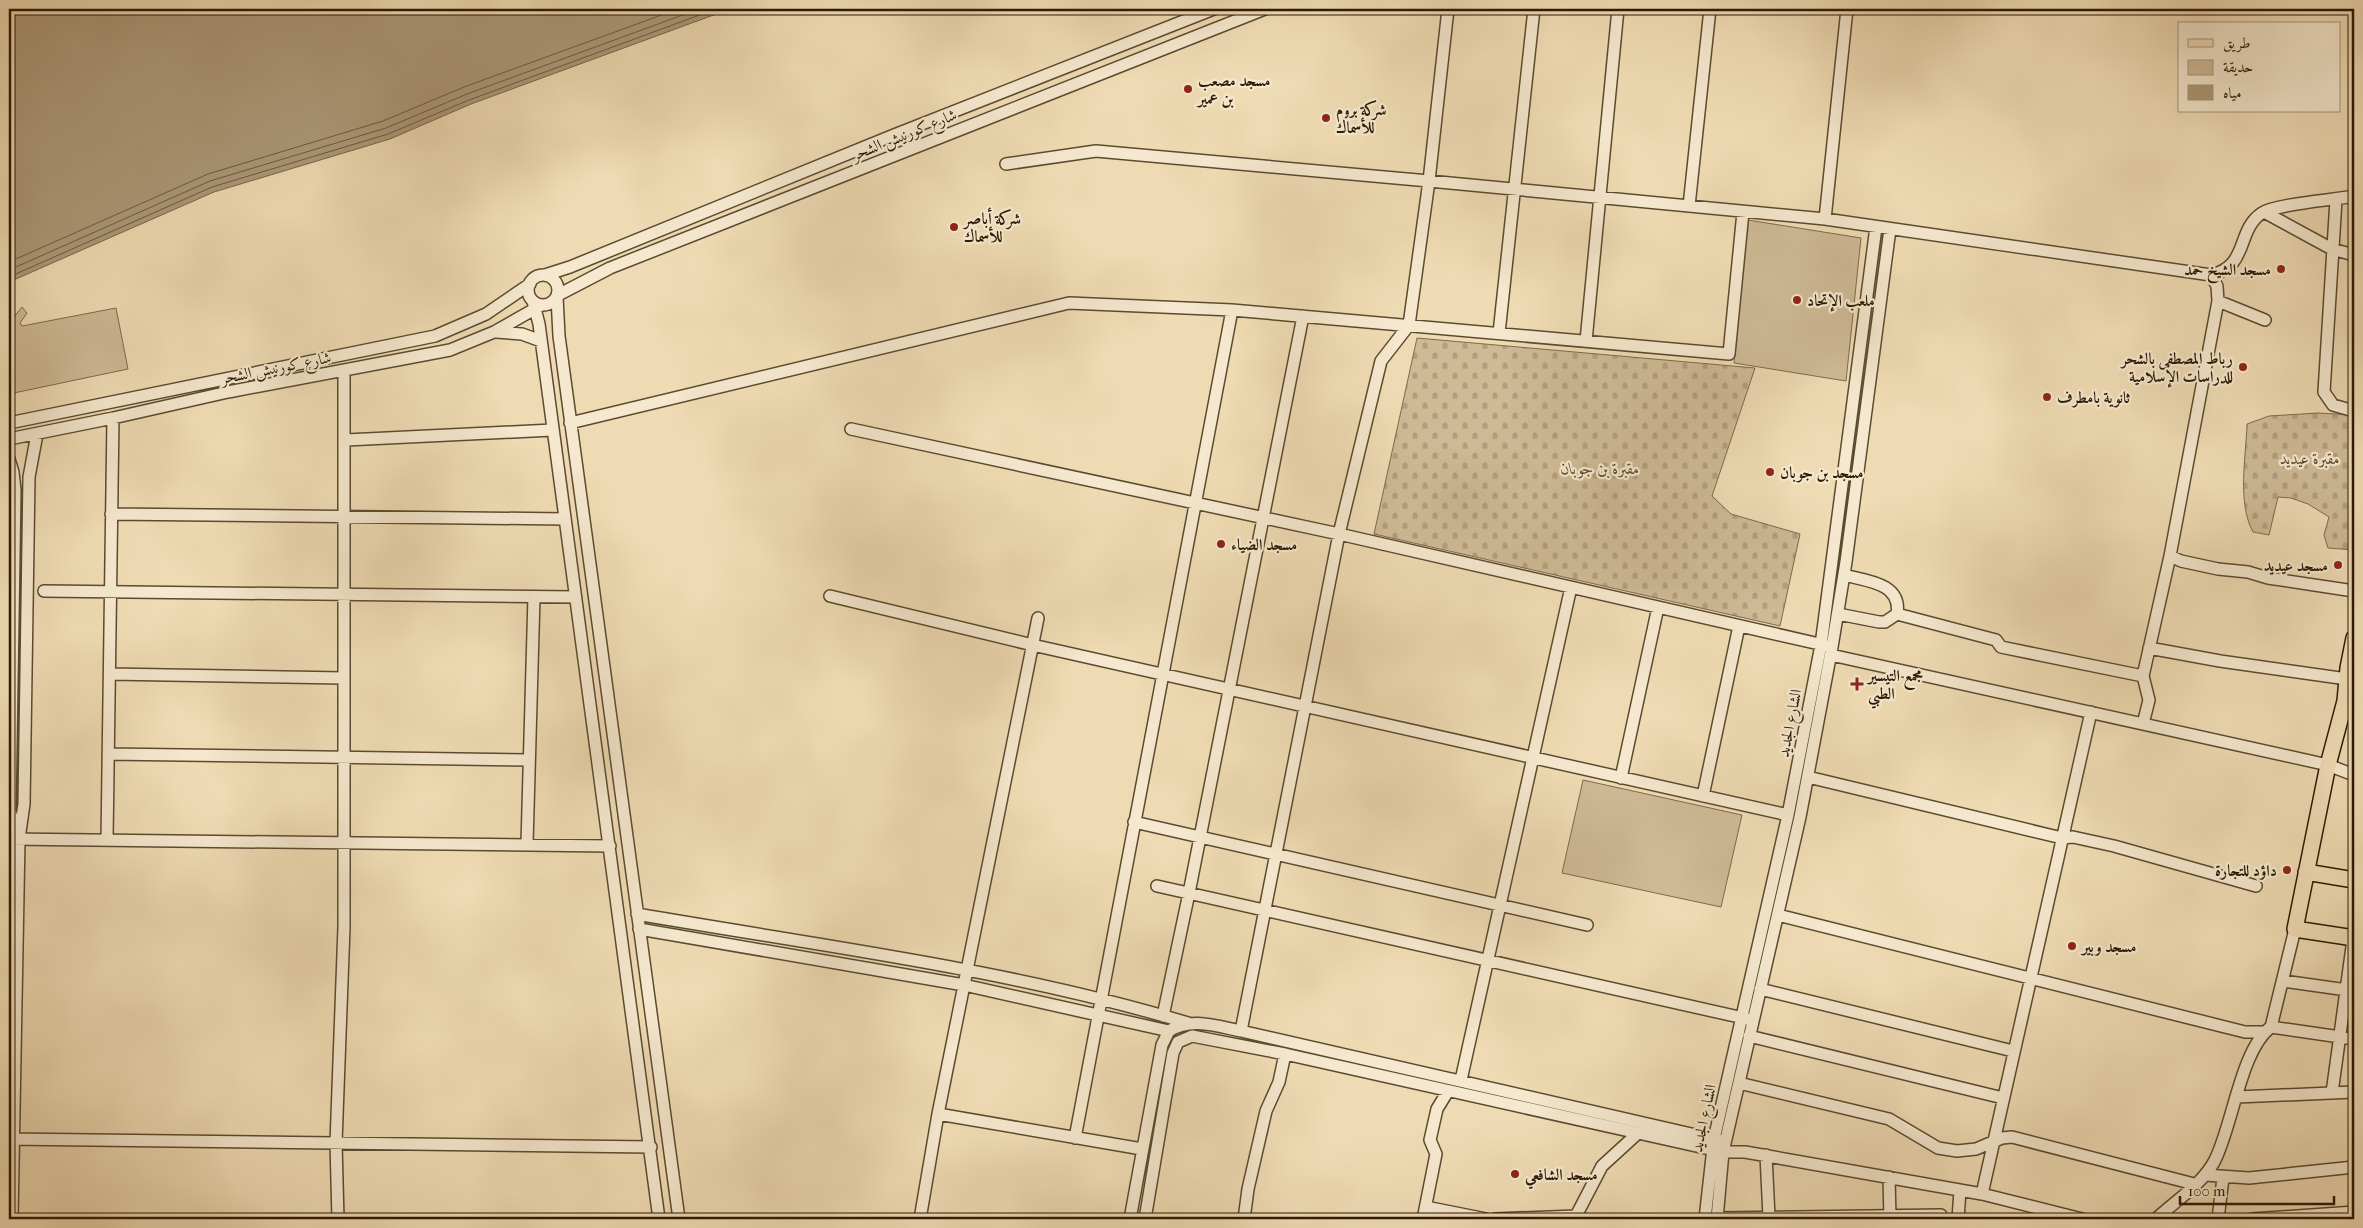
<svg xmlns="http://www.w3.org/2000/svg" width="2363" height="1228" font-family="'IM FELL French Canon',Amiri,serif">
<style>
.cemetery{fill:url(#cemetery-stones);stroke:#7c6a4c}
.park{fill:#ceba95;stroke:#7c6a4c}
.water{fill:#ac9978;stroke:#78664a}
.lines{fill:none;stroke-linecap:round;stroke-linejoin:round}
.shore{stroke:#6c5a3e;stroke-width:1}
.minor-casing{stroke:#5c4a30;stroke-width:14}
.major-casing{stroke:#2b1a04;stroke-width:18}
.minor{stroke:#f5e8ce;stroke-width:11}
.major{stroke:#efdbb3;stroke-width:15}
.poi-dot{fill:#8f2418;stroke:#f5e8ce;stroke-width:2}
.labels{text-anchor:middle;stroke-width:4.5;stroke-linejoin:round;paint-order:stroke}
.poi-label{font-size:16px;font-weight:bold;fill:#2b1a04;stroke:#f5e8ce;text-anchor:start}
.street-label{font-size:16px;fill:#2b1a04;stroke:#f5e8ce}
.park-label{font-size:16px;font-style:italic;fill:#5c4a30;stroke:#f5e8ce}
</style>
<defs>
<pattern id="cemetery-stones" width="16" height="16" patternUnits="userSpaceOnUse" patternTransform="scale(1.25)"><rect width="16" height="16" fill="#ceba95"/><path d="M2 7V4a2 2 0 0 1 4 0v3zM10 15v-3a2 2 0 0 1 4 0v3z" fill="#b19f7f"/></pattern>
</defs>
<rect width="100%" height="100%" fill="#efdbb3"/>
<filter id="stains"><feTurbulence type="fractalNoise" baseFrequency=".004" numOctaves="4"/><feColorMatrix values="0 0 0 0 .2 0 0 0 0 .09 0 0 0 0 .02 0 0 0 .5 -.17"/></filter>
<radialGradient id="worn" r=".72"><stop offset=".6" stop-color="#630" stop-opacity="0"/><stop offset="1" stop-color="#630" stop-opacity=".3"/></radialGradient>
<path class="cemetery" d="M1417,338L1755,368L1712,496L1731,514L1800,534L1780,626L1374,534Z
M2318,413L2354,415V550L2328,548L2324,535L2329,517L2308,504L2291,498L2278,497L2269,535L2253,532C2237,502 2246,458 2247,424L2269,416Z"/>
<path class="park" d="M1748,220L1861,238L1846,381L1734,363Z
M22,307L27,313L20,323L22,326L116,308L128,369L9,394V316L13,318Z
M1583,780L1742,815L1721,907L1562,873Z"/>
<path class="water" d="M9,9H730L471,104L390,139L214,192L9,282Z"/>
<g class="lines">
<path class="shore" d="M9,262L208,174L383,121L464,87L678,9
M9,270L210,181L386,128L467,94L699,9
M9,277L212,187L388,134L469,100L716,9"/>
<defs>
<path id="minor" d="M1006,164L1096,151L1429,181L1825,219L2211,275C2249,267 2236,230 2262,213C2276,204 2334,200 2354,196
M2336,200L2324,392L2333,405L2354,411
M1689,206L1710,9
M2264,212L2332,249L2354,255
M1825,219L1847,9
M528 290a15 15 0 1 1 30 0a15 15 0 1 1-30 0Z
M545,275L570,267L894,135L1214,9
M558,295L610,268L1265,9
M557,297L559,336L679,1219
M533,301L539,324L659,1219
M2218,301L2265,320
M496,332L522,334L541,341
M1499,333L1534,9
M1586,341L1618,9
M9,423L435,336L486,314L530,284
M570,423L1069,303L1232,310L1729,354L1743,212
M851,429L1339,534L1828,646
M9,439L113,418L228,392L450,350L494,332L540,306
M346,440L552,430
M9,459L13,472L15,490L10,811L19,839
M111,514L565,519
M2170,556L2181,561L2218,569L2248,572L2268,578L2354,591
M1844,575C1867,581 1902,583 1897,614
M44,591L575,597
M830,596L1037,646L1788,815
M1838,614L1879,622H1885L1897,614L1996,640L2001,647L2143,676
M2149,648L2220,661L2347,679
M1831,655L2328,765L2354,775
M110,674L344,678
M2143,724L2149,700L2143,676L2170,556L2218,301L2217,286L2211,275
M108,754L529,760
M1808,777L2062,838L2073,837L2114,846L2256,886
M1621,778L1658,607
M1703,796L1739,626
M1134,822L1587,925
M9,839L610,846
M107,840L113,418
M527,844L534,597
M1157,886L1748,1019
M637,914C821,946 1009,969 1188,1023
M1778,915L2245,1032H2264
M639,929L964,985L1169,1031
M2283,981L2354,991
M1760,989L2013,1051
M1163,1016L1189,893L1303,316
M2271,1027L2354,1039
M1241,1031L1339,534L1381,361L1409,325L1429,181L1448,9
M1749,1036L2003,1098
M1461,1080L1571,587
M1739,1083L1889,1119L1938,1148L1957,1151L1976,1149L2002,1138L2012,1137L2194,1184
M2332,1093L2354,932
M2237,1097L2354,1092
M938,1114L1142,1149
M1075,1138L1232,310
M9,1139L651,1147
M1766,1155L1769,1217
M2205,1175L2249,1178L2354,1167
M1889,1177L1890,1219
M1982,1194L2091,712
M1426,1207L1486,1219
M1717,1218L1941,1215
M12,1219L19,839L24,804L29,477L37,434
M338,1219L336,1143L344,927V370
M920,1219L938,1114L1038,618
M1130,1219L1162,1045L1169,1031C1191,1017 1216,1026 1241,1031L1722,1141
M1145,1219L1173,1053L1178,1042L1192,1036L1285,1054L1723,1152H1745L1982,1194L2082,1219
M1244,1219L1248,1189L1266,1111L1279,1082L1285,1054
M1423,1219L1436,1154L1430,1140L1437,1109L1448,1091
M1495,1219L1576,1216L1602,1166L1637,1134
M1705,1219L1714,1139L1788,815L1821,645L1876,227
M1717,1219L1723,1152L1800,817L1832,647L1846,562L1890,229
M1958,1219L1960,1190
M2156,1219C2175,1201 2203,1184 2215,1160C2233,1124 2241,1049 2271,1027L2295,929
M2218,1219L2223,1178
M2252,1219L2354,1212"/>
<path id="major" d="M2354,638L2348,668L2345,701L2328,765L2295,929L2354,938
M2306,872L2354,880"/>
</defs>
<use href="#minor" class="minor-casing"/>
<use href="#major" class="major-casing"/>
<use href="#minor" class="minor"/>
<use href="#major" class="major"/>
</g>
<g class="poi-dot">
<circle cx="1188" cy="89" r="5"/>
<circle cx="1326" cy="118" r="5"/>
<circle cx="954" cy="227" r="5"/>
<circle cx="2281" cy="269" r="5"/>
<circle cx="1797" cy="300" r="5"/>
<circle cx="2243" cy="367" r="5"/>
<circle cx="2047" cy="397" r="5"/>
<circle cx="1770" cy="472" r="5"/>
<circle cx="1221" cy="544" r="5"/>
<circle cx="2338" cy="565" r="5"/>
<path d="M1854.5 676.5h5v5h5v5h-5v5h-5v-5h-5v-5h5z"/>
<circle cx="2287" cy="870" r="5"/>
<circle cx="2072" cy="946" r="5"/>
<circle cx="1515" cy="1174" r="5"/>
</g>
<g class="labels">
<g class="poi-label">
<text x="1198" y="86">مسجد مصعب<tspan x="1198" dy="18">بن عمير</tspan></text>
<text x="1336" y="115">شركة بروم<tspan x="1336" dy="18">للأسماك</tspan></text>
<text x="964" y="224">شركة أباصر<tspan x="964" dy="18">للأسماك</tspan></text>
<text x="2271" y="275" text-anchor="end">مسجد الشيخ حمد</text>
<text x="1807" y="306">ملعب الإتحاد</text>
<text x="2233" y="364" text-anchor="end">رباط المصطفى بالشحر<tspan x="2233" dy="18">للدراسات الإسلامية</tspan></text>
<text x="2057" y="403">ثانوية بامطرف</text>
<text x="1780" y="478">مسجد بن جوبان</text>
<text x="1231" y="550">مسجد الضياء</text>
<text x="2328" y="571" text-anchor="end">مسجد عيديد</text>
<text x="1868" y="681">مجمع التيسير<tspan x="1868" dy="18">الطبي</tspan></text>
<text x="2277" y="876" text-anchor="end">داؤد للتجارة</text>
<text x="2082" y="952">مسجد وبير</text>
<text x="1525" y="1180">مسجد الشافعي</text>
</g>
<g class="street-label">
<text transform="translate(904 134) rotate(-22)" y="6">شارع كورنيش الشحر</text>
<text transform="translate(276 367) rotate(-11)" y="6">شارع كورنيش الشحر</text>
<text transform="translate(1789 723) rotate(-79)" y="6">الشارع الجديد</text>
<text transform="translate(1703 1118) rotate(-78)" y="6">الشارع الجديد</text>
</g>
<g class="park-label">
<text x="2310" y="464">مقبرة عيديد</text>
<text x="1600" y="474">مقبرة بن جوبان</text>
</g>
</g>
<rect width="2363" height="1228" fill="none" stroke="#efdbb3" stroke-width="30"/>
<rect x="10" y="10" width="2343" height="1208" fill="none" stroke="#2b1a04" stroke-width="2.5"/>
<rect x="15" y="15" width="2333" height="1198" fill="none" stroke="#2b1a04"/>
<rect x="2178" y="22" width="162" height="90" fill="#f5e8ce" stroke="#a4967d"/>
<rect x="2188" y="39" width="25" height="8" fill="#efdbb3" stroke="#a4967d"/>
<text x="2223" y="48" font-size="15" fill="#2b1a04">طريق</text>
<rect x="2188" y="60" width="25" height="15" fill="#ceba95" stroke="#a4967d"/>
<text x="2223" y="72" font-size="15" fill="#2b1a04">حديقة</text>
<rect x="2188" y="85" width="25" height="15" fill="#ac9978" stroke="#a4967d"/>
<text x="2223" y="98" font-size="15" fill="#2b1a04">مياه</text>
<path d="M2180 1196v8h154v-8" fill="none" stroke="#2b1a04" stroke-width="2.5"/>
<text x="2188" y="1196" font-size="15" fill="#2b1a04" stroke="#f5e8ce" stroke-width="4" paint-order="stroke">100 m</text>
<rect width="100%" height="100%" filter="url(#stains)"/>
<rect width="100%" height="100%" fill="url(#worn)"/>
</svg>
